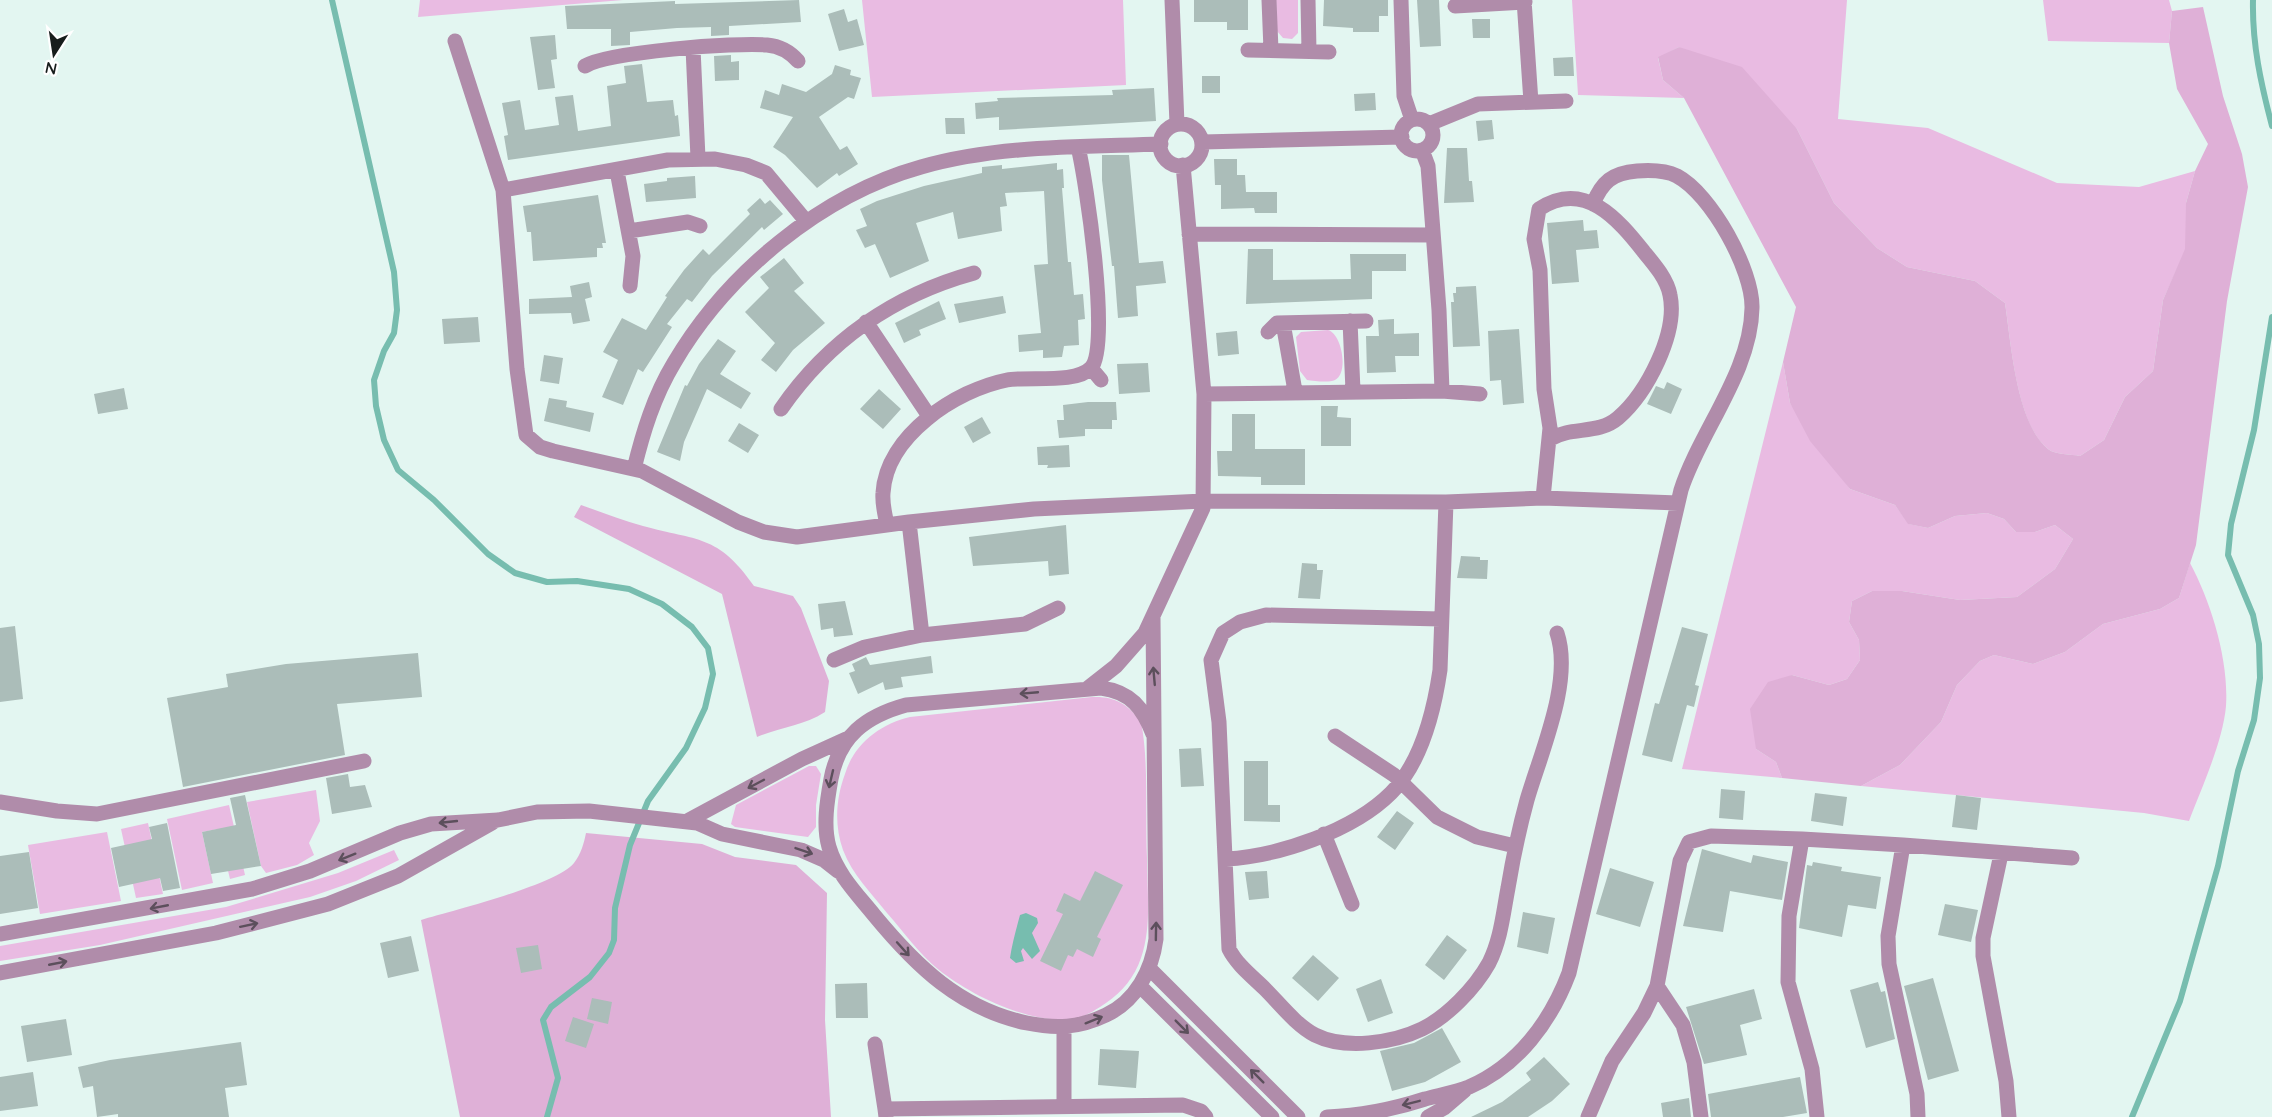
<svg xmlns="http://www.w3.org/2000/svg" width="2272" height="1117" font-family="Quicksand,sans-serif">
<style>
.green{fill:#e9bbe2}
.forest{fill:#dfb0d7}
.water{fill:#77bdaf}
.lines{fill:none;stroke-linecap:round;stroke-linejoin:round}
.stream{stroke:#77bdaf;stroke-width:6}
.building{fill:#abbdb9}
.minor{stroke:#b08caa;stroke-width:15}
.oneway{stroke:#5c4f5c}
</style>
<rect width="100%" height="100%" fill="#e3f6f1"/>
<path class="green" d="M420,0H623L418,17Z
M862,0H1123L1126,85L872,97Z
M1276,0H1298V33L1292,39L1283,38L1277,31Z
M1572,0H1847L1838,119L1928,128L2057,183L2139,187L2195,171L2186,203V249L2163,300L2153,371L2125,397L2104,440L2080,456C2071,454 2055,455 2048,449C2016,424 2011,342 2005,303L1975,281L1907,267L1877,248L1834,203L1797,129L1679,47L1658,58L1663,80L1684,98L1578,95Z
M2043,0H2169L2172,11L2169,43L2048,41Z
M1328,330C1342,334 1349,373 1335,380C1329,383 1314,381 1307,380L1300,371L1296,337L1301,332Z
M1783,362L1790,403L1850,489L1895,505L1909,524L1928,528L1955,516L1987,513L2004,519L2016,532H2035L2055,525L2073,539L2055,569L2017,597L1960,600L1902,591H1872L1852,601L1849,622L1859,640L1860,660L1847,679L1829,685L1792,675L1756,749L1776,762L1782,778L1682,769Z
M2190,563C2211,602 2229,660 2226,706C2223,741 2202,787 2189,821L2144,813L1861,786L1900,765L1941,722L1957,685L1980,661L1994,655L2033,664L2065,652L2103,624L2160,609L2179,598Z
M1092,697C1115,696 1128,704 1141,722C1149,760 1145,819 1147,858C1147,891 1152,926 1141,958C1134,978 1123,991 1106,1003C1097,1009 1088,1015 1078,1018C1034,1027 972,996 939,970C919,954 904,932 887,913C871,893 852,874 843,850C834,825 836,798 845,774C854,744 880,724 910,717Z
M809,766H816L821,774L816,805V827L808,837L735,827L731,824L736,805Z
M316,790L320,821L309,843L314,855L297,865L266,873L261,866L247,802Z
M229,805L245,875L230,879L218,829L202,832L213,883L182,890L167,819Z
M148,823L163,894L136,898L121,829Z
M107,832L121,901L40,914L28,845Z
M394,850L399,860L356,881L310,897L100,945L0,961V946L226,907L338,873Z"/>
<path class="forest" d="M2203,7L2223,96L2242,154L2248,187L2227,301L2196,545L2179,598L2160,609L2103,624L2065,652L2033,664L1994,655L1980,661L1957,685L1941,722L1900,765L1861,786L1782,778L1776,762L1756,749L1750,709L1768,682L1792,675L1829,685L1847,679L1860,660L1859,640L1849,622L1852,601L1872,591H1902L1960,600L2017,597L2055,569L2073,539L2055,525L2035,532H2016L2004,519L1987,513L1955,516L1928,528L1908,524L1895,505L1850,489L1810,441L1790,403L1783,362L1796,307L1684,98L1663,80L1658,57L1679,47L1742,67L1797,129L1834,203L1877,248L1907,267L1975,281L2005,303C2011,342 2016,423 2048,449C2055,455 2071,454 2080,456L2104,440L2125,397L2153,371L2163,300L2185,249L2186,203L2195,171L2208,144L2177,89L2169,43L2172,11Z
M581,505C601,512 622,520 643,526C697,541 718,534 754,586L793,596L801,608L829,681L825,712C803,726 781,727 757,737L722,594L574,517Z
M586,833L702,844L735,857L796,865L827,893L825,1020L831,1117H460L421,920C452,911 556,885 574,863C581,854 584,843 586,833Z"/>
<path class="water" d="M1026,913L1037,918L1038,923L1032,933L1040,951L1032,959L1023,948L1021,951L1024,961L1016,963L1010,958C1012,944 1016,930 1020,915Z"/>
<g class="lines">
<path class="stream" d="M332,0L394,272L397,310L394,333L384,351L374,380L376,406L384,440L398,470L434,500L488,554L515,573L547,582L577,581L629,589L662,604L692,627L708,648L713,674L705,708L686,748L648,801L630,845L615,908L614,940L609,953L590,977L551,1007L543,1020L558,1078L547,1117
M2253,0C2252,44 2261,84 2272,126
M2132,1117L2180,1001L2218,866L2238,771L2254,720L2260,678L2259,644L2253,615L2228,555L2231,524L2254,430L2272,317"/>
</g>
<path class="building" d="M799,0L801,22L729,26V35L711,36V27L677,28L630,32V45L611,46V29H567L565,6L675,1V4Z
M1194,0H1248V30H1227V22H1194Z
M1324,0H1388V16H1379V32H1353V28L1323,26Z
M1417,0H1439L1441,46L1420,47Z
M844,9L848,22L857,19L864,45L839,51L828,14Z
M1472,19H1490V38H1473Z
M555,35L557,59L551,60L555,88L538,90L530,37Z
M731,55V62L739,61V80L715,81L714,56Z
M1573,57L1574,76H1554L1553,58Z
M642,64L647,102L673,100L675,116L678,115L680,136L508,160L504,136L508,135L502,103L520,100L525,130L559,125L555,97L573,95L578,131L611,126L607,86L626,83L624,66Z
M835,65L851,70L850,75L861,78L854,99L848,97L819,117L840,150L847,146L858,164L839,176L837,173L817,188L785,155L773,147L793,117L760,108L765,90L779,95L782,84L806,92L832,74Z
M1202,76H1220V93H1202Z
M1154,88L1156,121L999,130V117L976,119L975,103L998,101L997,98L1113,95L1112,90Z
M1375,93L1376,110L1355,111L1354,94Z
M945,118H964L965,134H946Z
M1492,120L1494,139L1478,141L1476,121Z
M1447,148H1467L1469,181H1472L1474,202L1444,203Z
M1102,155H1129L1139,263L1163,261L1166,283L1136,286L1138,316L1118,318L1114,266H1112L1102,180Z
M1214,159H1237V175H1245L1246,192H1277V213H1255L1254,208L1221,209V185H1215Z
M1057,163V170L1063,169L1064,188H1062L1068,262H1071L1074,295L1083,294L1085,319L1078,320L1079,345L1064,346L1062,357L1043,358V350L1019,352L1018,335L1041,333L1034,265L1048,264L1044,191L1005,193L1007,206L1000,207L1002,231L958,239L953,212L916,223L929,261L890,278L875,244L865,248L856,230L867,226L860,209L877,201L924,186L982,173V167L1002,165V169Z
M695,176L696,198L646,202L644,184L667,181V178Z
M598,195L606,243H602L603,248H597V257L533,261L531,232H527L523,206Z
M760,198L765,204L770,200L783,214L764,230L762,227L712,276L692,302L687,299L667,324L672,327L643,372L638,369L623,405L602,397L618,360L603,352L622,318L646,330L667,297L665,296L684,270L703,249L709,255L750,214L747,210Z
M1583,220L1584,231L1597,230L1599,248L1576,250L1579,282L1552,284L1547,223Z
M1248,249H1273V280L1351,279L1350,254H1406V271H1372V299L1246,304Z
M784,258L804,283L794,291L825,323L793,350L776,372L761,360L775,343L745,312L769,288L760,277Z
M589,282L592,297L585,299L590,321L573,324L571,313L529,314V299L572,297L570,286Z
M1476,286L1480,346L1453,347L1451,302H1454L1453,293H1456V287Z
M1003,296L1006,313L959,323L954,304Z
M939,301L946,319L919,330L921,335L904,343L895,323Z
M478,317L480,342L444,344L442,319Z
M1394,319V334L1419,333V356H1395L1396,372L1367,373L1366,336H1379L1378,320Z
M1519,329L1524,403L1503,405L1501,380L1490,381L1488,331Z
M1237,331L1239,354L1218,356L1216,333Z
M718,339L736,351L720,374L751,393L741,409L707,389L684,442L680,461L657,452L685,385L687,386L699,364Z
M544,355L563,358L559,384L540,381Z
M1148,363L1150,392L1119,394L1117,364Z
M1667,382L1682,389L1671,414L1647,404L1656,386L1664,389Z
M124,388L128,409L98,414L94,394Z
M879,389L901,409L883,429L860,409Z
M549,398L567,401L566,407L594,413L590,432L544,421Z
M1088,402H1116L1117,420H1112V429H1085V436L1059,438L1057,420H1064L1063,405Z
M1321,406H1338L1337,417L1351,418V446H1321Z
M1232,414H1255V449H1305V485H1261V477L1218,476L1217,451H1232Z
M982,417L991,433L973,443L964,427Z
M739,423L759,435L748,453L728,441Z
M1069,445L1070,467L1047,468L1048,465H1038L1037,447Z
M1066,525L1069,574L1049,576L1048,561L973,566L969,537Z
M1461,556L1480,557V560H1488L1487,579L1457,578Z
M1302,563L1317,564V570H1323L1320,599L1298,598Z
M845,601L853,635L834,637L833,628L821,630L818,604Z
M15,626L23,699L0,702V628Z
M1682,627L1708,634L1695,685L1699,686L1694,707L1687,705L1672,762L1642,755L1655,703L1659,704Z
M418,653L422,697L337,704L345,755L183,787L167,698L228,687L226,674L286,664Z
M931,656L933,673L901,677L903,687L885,690L883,682L858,694L849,673L855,671L852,664L866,657L870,665Z
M1201,748L1204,786L1181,787L1179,749Z
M1244,761H1268V805H1280V822L1244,821Z
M348,774L350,787L365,785L372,807L332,814L326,778Z
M1721,789L1745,791L1743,820L1719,818Z
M1815,793L1847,797L1843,826L1811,821Z
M245,795L261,866L211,874L202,832L236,825L230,798Z
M1956,795L1981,798L1977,830L1952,827Z
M1397,811L1414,823L1395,850L1377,837Z
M167,823L180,888L163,891L160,878L119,887L111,848L152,839L149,827Z
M1702,849L1751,863L1753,855L1788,862L1782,900L1730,891L1723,932L1683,926Z
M29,852L38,908L0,914V856Z
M1813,862L1842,867L1841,871L1881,877L1876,909L1848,905L1842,937L1799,928L1807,865L1812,866Z
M1610,868L1654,882L1640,927L1596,914Z
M1095,871L1123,885L1097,937L1101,939L1093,957L1077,949L1073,957L1068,955L1061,971L1040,961L1063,914L1056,911L1064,893L1080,901Z
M1267,871L1269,898L1249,900L1245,872Z
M1945,904L1978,910L1971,942L1938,935Z
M1523,912L1555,918L1548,954L1517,947Z
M1447,935L1467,950L1444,980L1425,965Z
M411,936L419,971L388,978L380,943Z
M538,945L542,969L521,973L516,948Z
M1313,955L1339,978L1318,1001L1292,978Z
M1933,978L1959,1071L1928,1080L1904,986Z
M1381,979L1393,1013L1368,1022L1356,989Z
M1878,982L1881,992L1885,991L1895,1039L1866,1048L1850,990Z
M867,983L868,1018H836L835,984Z
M1754,989L1762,1019L1740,1025L1747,1055L1704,1064L1686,1007Z
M592,998L612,1002L608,1024L587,1019Z
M573,1017L594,1024L586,1048L565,1041Z
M66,1019L72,1055L27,1062L21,1026Z
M1442,1028L1461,1062L1425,1082L1392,1091L1380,1051L1414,1043Z
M241,1042L247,1085L225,1088L229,1117H118V1114L97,1117L93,1086L83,1088L78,1067L110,1060Z
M1100,1049L1139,1051L1136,1088L1098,1085Z
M1544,1057L1570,1084L1552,1101L1528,1117H1471L1502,1102L1531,1080L1526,1073Z
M33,1072L38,1106L0,1111V1077Z
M1800,1077L1807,1113L1783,1117H1711L1708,1094Z
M1689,1098L1691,1117H1663L1661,1103Z"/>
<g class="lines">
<path class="minor" d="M1172,0L1177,124
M1269,0L1271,50
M1308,0L1309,51
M1401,0L1404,96L1412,120
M1524,0L1531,102
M1455,6L1525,2
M455,41L503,190L517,369L526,435L540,447L553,451L642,471L738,522L764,532L797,537L909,522L1034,509L1204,501L1446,502L1543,498L1678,503
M693,48L698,158
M1248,50L1329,52
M585,66C608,52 736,42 767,45C779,46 790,52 798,61
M1401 135a16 16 0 1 1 32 0a16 16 0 1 1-32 0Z
M1429,124L1478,104L1566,101
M1160 145a21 21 0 1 1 42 0a21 21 0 1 1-42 0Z
M1203,142L1402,137
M1422,150L1428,166L1439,310L1442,391
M617,171L633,256L630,286
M503,190L668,160L715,159L746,165L766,173L806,221
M629,231L688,222L700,226
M1189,234L1432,235
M1350,321L1353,391
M866,322L929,416
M1283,323L1295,391
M1268,332L1277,323L1366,321
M1091,368L1101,380
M1204,394L1442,391L1480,394
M781,409C828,341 894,295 974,273
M634,469C643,432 654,396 674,363C727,273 821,195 921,167C998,145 1081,147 1161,144
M1543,498L1550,428L1544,389L1540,270L1534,239L1539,209C1584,179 1618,219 1644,252C1654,264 1667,279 1670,295C1678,333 1647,393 1618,418C1598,435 1572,426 1550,439
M909,522L922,635L1025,624L1058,608
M887,525C885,514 882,504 883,493C886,436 956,390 1007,380C1029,376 1076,384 1091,368C1111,347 1086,179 1078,147
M1153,618L1156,939C1152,970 1136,1001 1106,1015C1079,1028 1056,1029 1027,1023C960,1009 916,966 874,915C857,894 837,874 829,847C823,826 827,801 831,779C839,736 866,716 906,705L1101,688C1131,692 1143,708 1153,734
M1441,619L1266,615L1240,622L1223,633L1211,660L1219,722L1229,949C1237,965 1253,977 1265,989C1280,1004 1296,1025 1315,1035C1345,1050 1393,1043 1422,1029C1447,1017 1475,988 1489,963C1501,939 1503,914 1508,888C1513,858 1519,829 1527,800C1541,752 1573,681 1557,633
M834,660L865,647L922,635
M1088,688L1116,666L1145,633L1203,508L1204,394L1183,165
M1335,736L1394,775L1437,817L1477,837L1515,846
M0,802L57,811L97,814L364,761
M687,821L802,759L846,739
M1324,834L1352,904
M1802,839L1903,845L1888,936L1889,964L1917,1094L1918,1117
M1903,845L2072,858
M2001,854L1983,938V956L2006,1081L2009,1117
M1226,859C1279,856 1353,831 1391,793C1422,762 1434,711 1440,670L1446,502
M0,934L252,889L310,871L400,833L431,824L498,820L537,812L589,811L697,823L722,834L801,850L824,860L838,871
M1149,968L1298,1117
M0,973L216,933L328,904L398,876L492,823
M1140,986L1272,1117
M1657,986L1680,861L1689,842L1711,836L1802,839L1789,916L1788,982L1812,1069L1817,1117
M1064,1028V1105
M875,1044L885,1109
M886,1117L885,1109L1183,1105L1201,1111L1206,1117
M1327,1117C1360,1116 1394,1109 1425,1099C1440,1095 1456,1092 1469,1087C1518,1066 1551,1021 1569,973L1681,490C1700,431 1751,372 1752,308C1753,270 1711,194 1677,176C1665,170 1650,170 1637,171C1612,173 1602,182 1593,204
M1428,1117L1444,1108L1465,1090
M1588,1117L1612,1061L1644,1013L1657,986L1683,1025L1694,1062L1701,1117"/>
</g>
<defs><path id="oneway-shaft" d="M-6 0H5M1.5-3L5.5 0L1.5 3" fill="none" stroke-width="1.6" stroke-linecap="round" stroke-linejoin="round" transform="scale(1.5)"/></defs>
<g class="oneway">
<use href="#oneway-shaft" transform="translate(1154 676) rotate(-95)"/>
<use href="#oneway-shaft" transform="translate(1029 693) rotate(175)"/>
<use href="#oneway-shaft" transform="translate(831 779) rotate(103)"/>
<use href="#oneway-shaft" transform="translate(756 784) rotate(152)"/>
<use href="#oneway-shaft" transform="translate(448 822) rotate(174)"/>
<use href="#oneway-shaft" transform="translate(804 851) rotate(19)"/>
<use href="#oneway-shaft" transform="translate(347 857) rotate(158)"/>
<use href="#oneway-shaft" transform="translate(159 907) rotate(169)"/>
<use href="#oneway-shaft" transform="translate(249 925) rotate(-12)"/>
<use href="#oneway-shaft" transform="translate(1156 931) rotate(-89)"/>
<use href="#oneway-shaft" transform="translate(903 949) rotate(48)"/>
<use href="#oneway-shaft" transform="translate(58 963) rotate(-11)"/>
<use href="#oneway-shaft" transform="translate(1094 1020) rotate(-22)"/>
<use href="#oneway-shaft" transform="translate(1182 1027) rotate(45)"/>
<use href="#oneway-shaft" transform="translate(1257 1076) rotate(-135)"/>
<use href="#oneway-shaft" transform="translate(1411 1103) rotate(166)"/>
</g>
<g transform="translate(54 54) rotate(192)" stroke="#ffffff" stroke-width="4.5" paint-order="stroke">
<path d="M0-4.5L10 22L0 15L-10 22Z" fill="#171d1c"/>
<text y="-9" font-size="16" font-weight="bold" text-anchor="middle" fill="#171d1c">N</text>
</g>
</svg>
